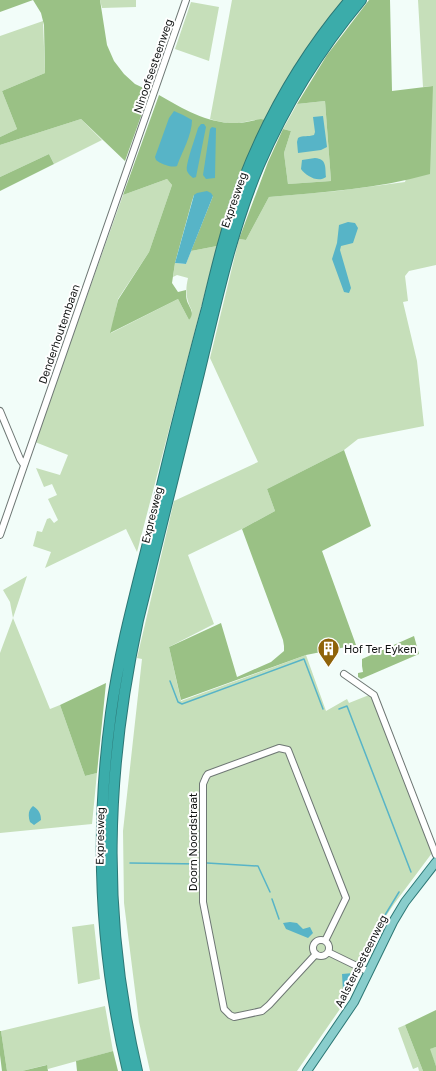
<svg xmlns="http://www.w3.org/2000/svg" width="436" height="1071" font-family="'Golos Text',sans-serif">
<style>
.green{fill:#c6dfba}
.forest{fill:#9ac185}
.water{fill:#57b4c7}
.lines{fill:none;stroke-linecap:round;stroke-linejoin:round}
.stream{stroke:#57b4c7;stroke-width:1.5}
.minor-casing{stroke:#6e7774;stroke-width:8}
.major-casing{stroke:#2c7775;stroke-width:10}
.highway-casing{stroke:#2c7775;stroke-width:12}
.minor{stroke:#fff;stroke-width:6}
.major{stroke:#89cdcc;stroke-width:8}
.highway{stroke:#3bacaa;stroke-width:10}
.labels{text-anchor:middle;stroke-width:4;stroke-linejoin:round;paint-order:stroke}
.street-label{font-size:11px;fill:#111413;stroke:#fff}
.poi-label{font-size:11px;fill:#111413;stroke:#fff;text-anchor:start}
</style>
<rect width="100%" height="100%" fill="#f2fdf9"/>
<path class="green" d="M100,0H136V7L102,8Z
M232,0H344C312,38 289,77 265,120C257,118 248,122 239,123C230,124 219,122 210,119Z
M418,0H436V265L409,271L405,276L408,301L403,302L417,361L424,426L358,439L344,450L267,489L275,511L242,529L188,555L214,624L169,647L181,701L306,655L326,711L347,699L349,703L369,695L373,698L432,853L394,904L386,916L342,1006L297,1071H150L139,1022L124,903L123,831L142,659L137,658L174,501L258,462L210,358L239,239L246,240L269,197L337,191L405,182L433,86L423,87Z
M191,2L219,7L209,61L175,49Z
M43,21L45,73L2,91L17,129L0,137V36Z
M325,101L331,181L288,184L284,153L291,131L283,129L297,104Z
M81,119L102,140L54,164L49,154L0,177V145Z
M167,179L172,185L149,252L118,299L111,333L178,299L189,320L192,311C186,299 185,291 188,278L177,275L173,277L175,263L186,264L191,251L217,246L137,552L126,529L45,568L51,552L33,546L37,531L42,532L47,519L50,518L54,523L58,520L48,499L57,495L52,484L44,487L36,468L60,475L68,455L35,442L123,195Z
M27,576L13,618L50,709L60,705L85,776L97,773L92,824L0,833V653L13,618L10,602L3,590Z
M94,924L100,979L78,984L72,927Z
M105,1006L113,1051L48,1069L46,1065L22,1071H7L1,1031Z
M405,1025L423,1071H419L418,1067L413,1069L398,1028Z
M436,1047V1066L429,1049Z"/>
<path class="forest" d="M0,0H100L107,45L114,61L124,74L135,84L150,91L125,161L81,119L0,145V137L17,129L2,91L45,73L44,25L41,13L33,0L0,12Z
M369,0H390L392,91L433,86L430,174C378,189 323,192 269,197L246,240L239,239L268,162L283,129L291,131L284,153L288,184L331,181L325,101L297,104L327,55Z
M159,95C183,109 208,124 237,123C245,123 254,120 261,119L265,120L235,191L217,246L191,251L213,196L194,195L192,201L175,263L172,283L178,292L186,290C186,294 186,298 187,301C190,309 195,312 189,320L178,299L110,333L118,300L149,252L172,185L167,179L123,195Z
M49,154L54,164L0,191V177Z
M344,450L371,526L322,551L356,645L306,655L181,700L169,647L221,623L237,677L271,662L284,651V646L283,640L242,529L275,511L267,489Z
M414,636L419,654L361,679L358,677V673L363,672L362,666V659Z
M106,683L97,773L85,776L60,705Z
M436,1010V1047L430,1049L436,1066V1071H423L405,1025Z
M0,1031H1L7,1071H2L0,1055Z
M113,1051L118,1071H77L76,1061Z
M47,1065L48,1071H22Z"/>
<path class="water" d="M174,111L183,115L192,120C192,135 182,152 177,166C171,168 161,164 156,160L155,157L169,118Z
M323,116L327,147L321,150L298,153L297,142L298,138C303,135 308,137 314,135L315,132L313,117Z
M201,124H204L206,127L196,177L193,178C191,176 188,174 187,171C185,165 196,136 198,128Z
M212,127L216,128L215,178L206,179L203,175L210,129Z
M315,158C327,159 325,167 326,177C318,183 306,176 301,169L302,160Z
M207,191L211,193L213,196L186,264L175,263L194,195L197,193Z
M348,222L355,223L358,228L353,243L341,246L340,250L351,288L349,293L344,292L332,259L337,243L339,225Z
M33,806C39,810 41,814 41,820L34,825L30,822C28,816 28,810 33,806Z
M290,922L297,923L303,929L310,927L313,933L308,938L286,929L283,923Z
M353,973L354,979L344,996L342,994L343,991L342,974Z"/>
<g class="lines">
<path class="stream" d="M170,681L178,702L182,704L304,659L323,709
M339,709L347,706L411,872
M130,863L200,864
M207,863L258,866L270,892
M272,899L279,919
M382,920L399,892
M364,957L380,923"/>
<defs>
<path id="minor" d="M0,411L20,459L24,465
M0,535L186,0
M344,674L374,695L436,855
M313 948a8 8 0 1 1 16 0a8 8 0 1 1-16 0Z
M328,952L369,972
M316,954L269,1005L262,1011L234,1017L230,1015L224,1009L203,902V784L206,777L208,774L279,748L288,750L346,898L325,941"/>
<path id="major" d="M307,1071L354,1002L393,922L405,902L436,862"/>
<path id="highway" d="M128,1071C100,955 95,832 111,713C118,661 131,610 144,559C155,516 165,472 176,428C186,388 196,348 207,308C217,266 227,225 242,184C267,118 304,54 350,0
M137,1071C101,918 105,773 138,620C158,538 178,456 199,373C216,303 231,231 259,165C285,105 320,49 361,0"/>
</defs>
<use href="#minor" class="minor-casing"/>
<use href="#major" class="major-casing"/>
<use href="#highway" class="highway-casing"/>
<use href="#minor" class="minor"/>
<use href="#major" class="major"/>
<use href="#highway" class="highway"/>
</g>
<defs>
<symbol id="building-pin" viewBox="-11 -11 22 30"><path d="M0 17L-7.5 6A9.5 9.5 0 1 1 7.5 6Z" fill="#8f630a" stroke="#fff"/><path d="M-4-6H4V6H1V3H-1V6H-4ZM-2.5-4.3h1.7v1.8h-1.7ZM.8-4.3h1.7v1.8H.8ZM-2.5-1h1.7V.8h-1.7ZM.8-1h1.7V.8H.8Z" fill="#fff"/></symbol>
</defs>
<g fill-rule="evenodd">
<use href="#building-pin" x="316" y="636" width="25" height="34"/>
</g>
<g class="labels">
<g class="street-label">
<text transform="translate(153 66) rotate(-71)" y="4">Ninoofsesteenweg</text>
<text transform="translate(234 200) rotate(-71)" y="4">Expresweg</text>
<text transform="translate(59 334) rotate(-71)" y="4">Denderhoutembaan</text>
<text transform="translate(152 515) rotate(-76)" y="4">Expresweg</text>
<text transform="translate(100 836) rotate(-89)" y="4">Expresweg</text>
<text transform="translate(193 842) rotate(-90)" y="4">Doorn Noordstraat</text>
<text transform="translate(361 961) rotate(-63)" y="4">Aalstersesteenweg</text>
</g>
<g class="poi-label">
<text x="344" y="653">Hof Ter Eyken</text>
</g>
</g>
</svg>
